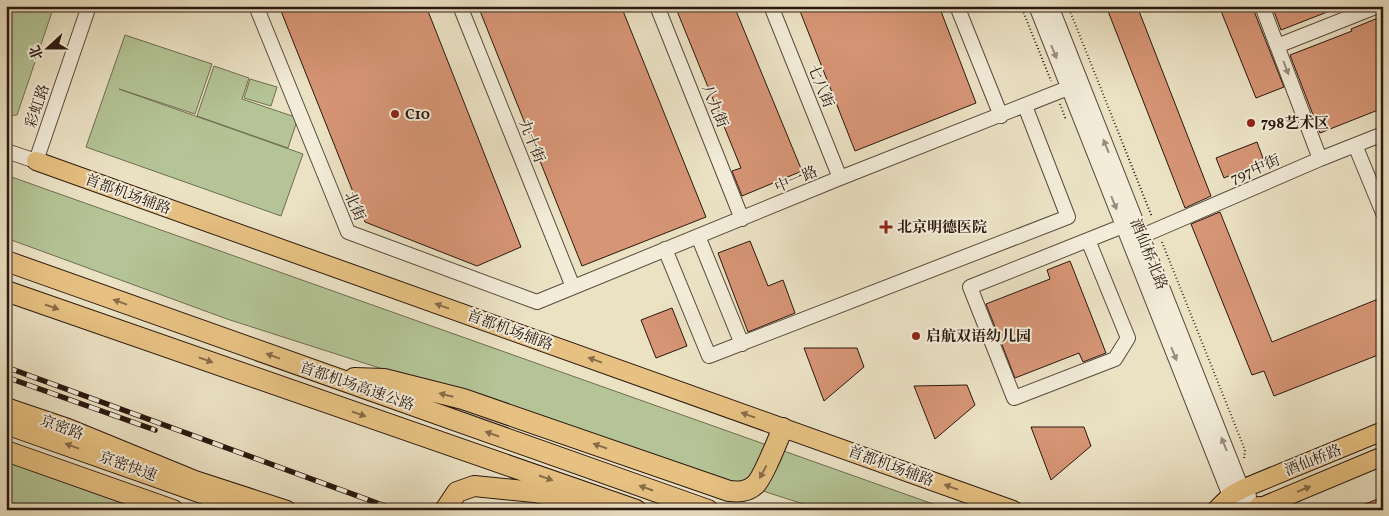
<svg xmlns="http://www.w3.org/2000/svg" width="1389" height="516" font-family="Vollkorn,'Noto Serif SC',serif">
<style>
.green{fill:#b4c496;stroke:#6f6e52}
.building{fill:#d69575;stroke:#2a170e}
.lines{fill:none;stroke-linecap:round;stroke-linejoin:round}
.minor-casing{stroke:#5a4a3c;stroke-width:16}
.major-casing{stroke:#2a170e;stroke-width:20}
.highway-casing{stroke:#2a170e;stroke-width:22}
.path{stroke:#2a170e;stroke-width:2;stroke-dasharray:1 2.5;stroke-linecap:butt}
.minor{stroke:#f2ecd9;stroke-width:14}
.major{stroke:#e6c182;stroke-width:18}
.highway{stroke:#e6c182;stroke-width:20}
.rail-casing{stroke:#2a170e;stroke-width:5.5}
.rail{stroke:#f2ecd9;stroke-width:4;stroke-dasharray:11;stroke-linecap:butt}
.oneway{fill:#988c7e}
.oneway2{fill:#886c48}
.poi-dot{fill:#8f2418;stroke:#f2ecd9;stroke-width:2}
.labels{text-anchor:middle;stroke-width:4;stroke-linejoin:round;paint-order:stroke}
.street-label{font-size:15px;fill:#2a170e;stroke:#f2ecd9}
.poi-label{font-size:15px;font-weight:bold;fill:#2a170e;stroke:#f2ecd9;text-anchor:start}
</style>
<rect width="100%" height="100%" fill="#ebe2c4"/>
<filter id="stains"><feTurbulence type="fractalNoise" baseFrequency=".004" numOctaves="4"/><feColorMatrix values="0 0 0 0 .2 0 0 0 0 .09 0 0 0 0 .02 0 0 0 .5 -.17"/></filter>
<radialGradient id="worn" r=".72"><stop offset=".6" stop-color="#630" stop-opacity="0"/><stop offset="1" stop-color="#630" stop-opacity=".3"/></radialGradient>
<path class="green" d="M6,6H54L17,115L6,116Z
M125,35L212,64L195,114L119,89L303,154L281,216L86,147Z
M214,66L249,78L242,99L298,118L288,148L197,116Z
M250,79L277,87L271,106L244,98Z
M6,175L950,510H822L227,319L6,238Z
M6,459L150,510H6Z"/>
<path class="building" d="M279,6H426L521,247L477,266L365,222Z
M478,6H621L706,217L582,266Z
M675,6H734L802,171L742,196L732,171L741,168Z
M798,6H939L976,103L855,151Z
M1106,6H1137L1211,196L1185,208Z
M1219,6H1252L1284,87L1256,98Z
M1272,6H1340V7L1281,30Z
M1378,18L1383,31V108L1320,133L1290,55L1352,31L1351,29Z
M1257,142L1264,161L1224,178L1216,158Z
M1220,212L1272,342L1383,297V353L1274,396L1264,371L1252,375L1191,224Z
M750,241L768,286L783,280L795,313L748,332L718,253Z
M1070,261L1106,353L1083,362L1079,353L1015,378L986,304L1050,279L1047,270Z
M672,308L687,346L656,358L641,320Z
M804,348H857L864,367L824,401Z
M967,385L975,405L935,439L914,386Z
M1031,427H1084L1091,446L1051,480Z
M1383,497V510H1352V509Z"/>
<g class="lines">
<defs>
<path id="minor" d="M256,6L348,232L537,302L840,178L1068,88
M460,6L573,287
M657,6L742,219
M771,6L840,178
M957,6L1001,116
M1036,6L1230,496L1259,507
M1051,6L1242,489L1249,496
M1262,6L1320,159
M1277,46L1378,6
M1355,145L1383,213
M6,151L36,161L89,6
M698,236L742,344
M1142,236L1320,159L1383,134
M1088,240L1128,338L1115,359L1014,398L970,287L1123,226
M665,249L709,356L1068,217L1025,106"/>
<path id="major" d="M36,161L1013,510
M6,407L68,428L195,480L287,510
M1216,510L1230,496L1242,489L1383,431
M1254,510L1383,456"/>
<path id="highway" d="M6,261L708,510
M6,291L636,510
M354,378L384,379L463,399L729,491C739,492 747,492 755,485C763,478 778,439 783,428
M6,424L250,510
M6,451L173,510
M1259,507V510
M445,510L457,492L474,486L534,492L579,501"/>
</defs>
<use href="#minor" class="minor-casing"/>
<use href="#major" class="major-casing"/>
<use href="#highway" class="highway-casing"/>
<path class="path" d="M1021,6L1051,81
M1068,6L1152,217
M1060,104L1066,120
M1162,242L1245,450L1244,459"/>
<use href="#minor" class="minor"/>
<use href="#major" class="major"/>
<use href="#highway" class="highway"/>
<defs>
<path id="rail" d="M6,367L396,510
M6,377L155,430"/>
</defs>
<use href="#rail" class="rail-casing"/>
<use href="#rail" class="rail"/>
</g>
<defs><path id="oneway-solid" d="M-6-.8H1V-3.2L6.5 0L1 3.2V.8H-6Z" transform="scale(1.25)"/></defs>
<g class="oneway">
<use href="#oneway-solid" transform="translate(1054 52) rotate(68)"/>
<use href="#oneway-solid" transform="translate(1286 68) rotate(69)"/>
<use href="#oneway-solid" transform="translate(1106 146) rotate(-112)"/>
<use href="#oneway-solid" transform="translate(1114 203) rotate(68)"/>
<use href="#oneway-solid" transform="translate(1174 354) rotate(68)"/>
<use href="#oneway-solid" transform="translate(1224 444) rotate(-112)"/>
</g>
<g class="oneway2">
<use href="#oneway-solid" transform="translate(120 302) rotate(-160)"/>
<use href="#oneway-solid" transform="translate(442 306) rotate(-160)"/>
<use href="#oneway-solid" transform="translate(52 307) rotate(19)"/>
<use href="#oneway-solid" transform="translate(273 356) rotate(-160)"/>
<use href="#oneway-solid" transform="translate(206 360) rotate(19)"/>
<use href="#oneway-solid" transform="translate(595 360) rotate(-160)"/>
<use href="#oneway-solid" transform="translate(446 395) rotate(-166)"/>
<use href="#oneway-solid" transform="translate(359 414) rotate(19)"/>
<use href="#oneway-solid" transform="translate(748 415) rotate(-160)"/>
<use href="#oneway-solid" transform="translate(492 434) rotate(-161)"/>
<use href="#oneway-solid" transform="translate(72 446) rotate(-160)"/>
<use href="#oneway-solid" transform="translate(600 446) rotate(-161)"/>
<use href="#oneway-solid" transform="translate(763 472) rotate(118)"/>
<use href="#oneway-solid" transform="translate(546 478) rotate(19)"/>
<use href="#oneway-solid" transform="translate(951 487) rotate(-160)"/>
<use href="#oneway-solid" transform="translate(646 488) rotate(-161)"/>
<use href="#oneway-solid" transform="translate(1304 489) rotate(-22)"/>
</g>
<g class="poi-dot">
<circle cx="395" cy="114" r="5"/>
<circle cx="1251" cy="123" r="5"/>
<path d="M883.5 219.5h5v5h5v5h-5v5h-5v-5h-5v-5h5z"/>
<circle cx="916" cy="336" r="5"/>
</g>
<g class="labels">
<g class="street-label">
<text transform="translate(821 86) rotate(68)" y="5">七八街</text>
<text transform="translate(37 106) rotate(-71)" y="5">彩虹路</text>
<text transform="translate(715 106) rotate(68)" y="5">八九街</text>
<text transform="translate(532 141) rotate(68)" y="5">九十街</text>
<text transform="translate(1255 169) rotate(-23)" y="5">797中街</text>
<text transform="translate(796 179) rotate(-23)" y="5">中一路</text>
<text transform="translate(128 194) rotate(20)" y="5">首都机场辅路</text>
<text transform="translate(355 206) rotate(67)" y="5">北街</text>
<text transform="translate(1149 254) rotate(68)" y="5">酒仙桥北路</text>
<text transform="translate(510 330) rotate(20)" y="5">首都机场辅路</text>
<text transform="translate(357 386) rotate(19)" y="5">首都机场高速公路</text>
<text transform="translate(62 427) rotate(20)" y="5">京密路</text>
<text transform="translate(1313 460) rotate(-22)" y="5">酒仙桥路</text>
<text transform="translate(128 466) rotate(20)" y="5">京密快速</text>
<text transform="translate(891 466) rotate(20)" y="5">首都机场辅路</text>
</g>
<g class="poi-label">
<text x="405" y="119">C10</text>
<text x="1261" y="128">798艺术区</text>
<text x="897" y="232">北京明德医院</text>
<text x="926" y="341">启航双语幼儿园</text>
</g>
</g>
<rect width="1389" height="516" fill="none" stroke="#ebe2c4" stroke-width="25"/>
<rect x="8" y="8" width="1374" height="501" fill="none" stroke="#2a170e" stroke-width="2.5"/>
<rect x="12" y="12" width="1364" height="491" fill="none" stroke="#2a170e"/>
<g transform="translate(48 48) rotate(249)" stroke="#f2ecd9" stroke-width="4" paint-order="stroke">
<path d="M0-4L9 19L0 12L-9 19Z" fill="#2a170e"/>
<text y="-8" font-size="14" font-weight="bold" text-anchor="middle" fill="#2a170e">北</text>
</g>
<rect width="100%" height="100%" filter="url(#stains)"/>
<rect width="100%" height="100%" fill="url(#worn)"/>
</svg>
